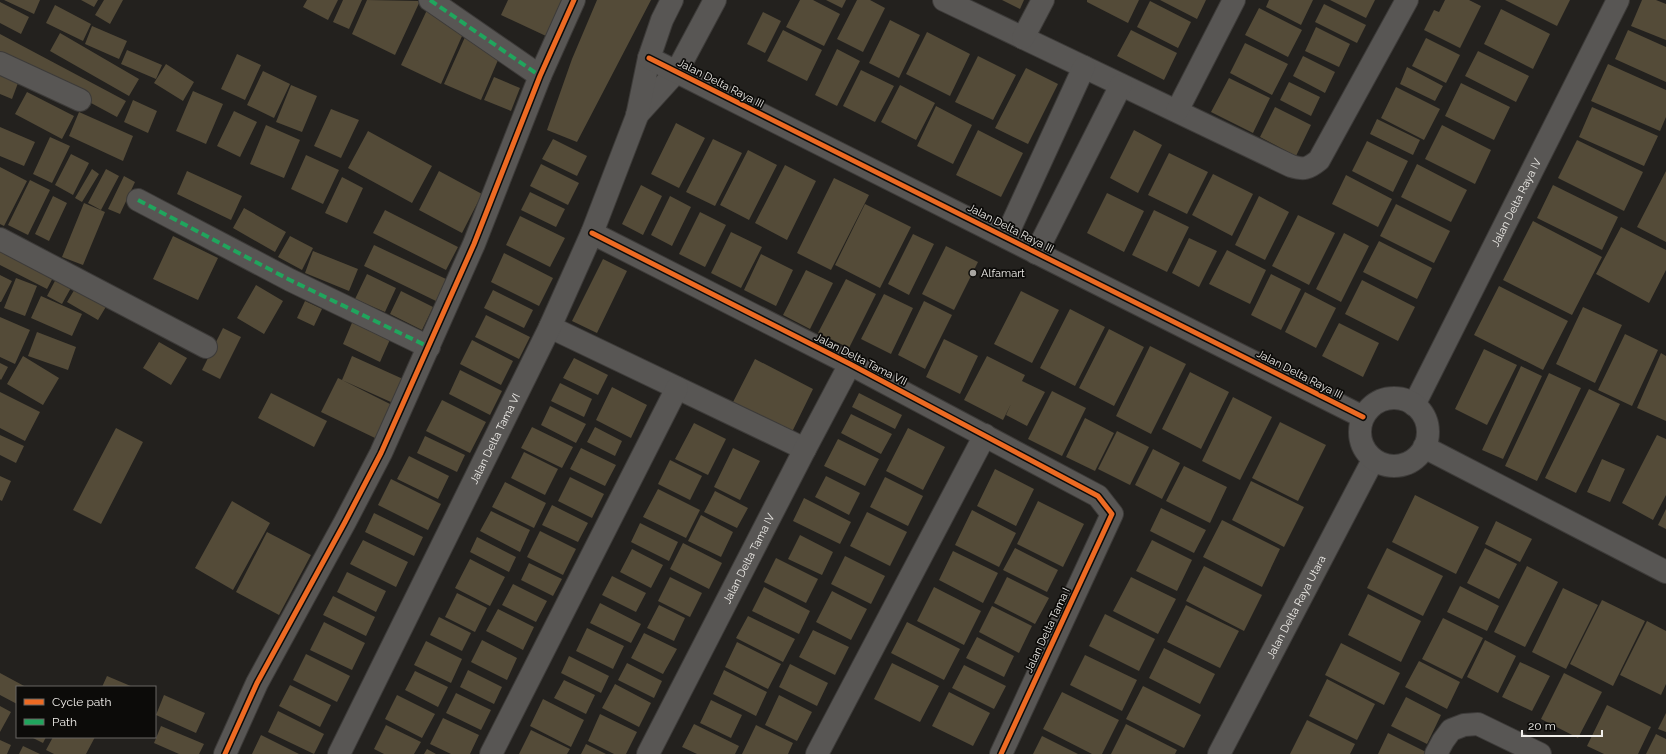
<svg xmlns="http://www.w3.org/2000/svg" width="1666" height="754" font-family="Raleway,sans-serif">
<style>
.building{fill:#544b38}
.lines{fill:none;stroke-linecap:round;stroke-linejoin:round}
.street-casing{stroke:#3d3b39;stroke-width:24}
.secondary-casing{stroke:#3d3b39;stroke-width:24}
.street{stroke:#585654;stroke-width:22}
.secondary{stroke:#585654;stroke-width:22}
.quiet{stroke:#20a55d;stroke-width:4;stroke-dasharray:8 4;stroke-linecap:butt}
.cycleway-casing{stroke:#0c0b09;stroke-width:8}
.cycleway{stroke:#ed6a23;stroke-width:5}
.poi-dot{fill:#a9a7a3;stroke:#0c0b09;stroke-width:1.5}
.labels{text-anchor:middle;stroke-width:3.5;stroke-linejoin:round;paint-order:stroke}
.street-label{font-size:11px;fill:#f1efeb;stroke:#0c0b09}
.poi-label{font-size:11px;fill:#f1efeb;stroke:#0c0b09;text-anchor:start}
</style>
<rect width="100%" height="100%" fill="#23211e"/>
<path class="building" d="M4,0H40L34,14Z
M81,0H98L94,7Z
M104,0H123L110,24L95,15Z
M307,0H338L328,20L303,7Z
M343,0H362L349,29L333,22Z
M367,0L420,1L395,55L352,34Z
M508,0H562L546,36L501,15Z
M597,0H651L577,142L547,130L572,59Z
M800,0H813L840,14L824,46L786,27Z
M826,0H846L842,8Z
M857,0H870L885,8L863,52L837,39Z
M1002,0H1024L1020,9Z
M1087,0H1139L1128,23L1087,2Z
M1160,0H1206L1197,19Z
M1269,0H1313L1301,25L1266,7Z
M1330,0H1375L1366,18Z
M1445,0H1469L1481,6L1460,48L1424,30L1434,10L1439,12Z
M1505,0H1570L1557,26Z
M1642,0H1656L1666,4V40L1631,26Z
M1150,1L1191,22L1178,48L1137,27Z
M0,2L29,17L21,34L0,23Z
M1324,4L1366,25L1357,43L1315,22Z
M55,5L91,24L83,41L46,23Z
M1259,8L1302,30L1288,57L1245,35Z
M1501,9L1550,34L1533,69L1484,44Z
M427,10L466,27L441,84L401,65Z
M763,12L781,21L765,53L747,44Z
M890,20L920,35L899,78L869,63Z
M92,26L127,41L119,59L85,44Z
M1316,27L1350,44L1339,67L1305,51Z
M783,30L822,50L807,81L767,61Z
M1131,30L1177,53L1164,80L1117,56Z
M1628,30L1666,47V82L1615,59Z
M927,32L970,54L950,96L906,74Z
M60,33L139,79L129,96L50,51Z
M0,34L126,101L117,117L0,54Z
M465,37L501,53L481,100L444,84Z
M1426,38L1460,55L1446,83L1412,66Z
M1245,43L1288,64L1272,95L1230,73Z
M837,49L860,61L837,106L815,95Z
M127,50L162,65L156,79L121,64Z
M1478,51L1529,76L1516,102L1465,76Z
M237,54L261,65L245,100L221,89Z
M978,56L1016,75L993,120L955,102Z
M1303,56L1335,72L1325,93L1293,76Z
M166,64L194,82L183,101L154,83Z
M1608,64L1666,90V117L1660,131L1591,101Z
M0,66L21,75L12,99L0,94Z
M1407,67L1443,86L1435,101L1400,84Z
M1026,68L1058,84L1028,144L995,128Z
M861,70L894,86L875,122L843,106Z
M263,71L290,84L274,118L247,105Z
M494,77L520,88L511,111L484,100Z
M1229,78L1270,98L1253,133L1211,112Z
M1289,82L1320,97L1311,116L1280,100Z
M1461,83L1510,107L1494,140L1445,116Z
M291,85L317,96L302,132L276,122Z
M900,85L935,103L916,140L881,122Z
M1396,87L1440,109L1424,140L1381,118Z
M193,91L223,104L206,144L176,131Z
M27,92L74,116L62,139L15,114Z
M133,100L157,111L148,133L124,122Z
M936,106L972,125L953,164L917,146Z
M1275,107L1311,125L1296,156L1260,137Z
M1592,107L1658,136L1644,166L1579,137Z
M331,109L359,120L341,158L314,146Z
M234,111L257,122L240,157L217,146Z
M79,112L133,136L123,161L69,136Z
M1377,119L1420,140L1413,155L1370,134Z
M676,123L705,138L679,188L651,174Z
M266,125L300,140L284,178L250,164Z
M1442,125L1491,150L1475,184L1425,159Z
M0,127L35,142L24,166L0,156Z
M978,130L1023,153L1001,197L956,175Z
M1134,130L1162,145L1138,193L1110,178Z
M368,131L432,166L412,203L348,168Z
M50,137L70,146L52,183L33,174Z
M553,139L587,156L577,176L542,159Z
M713,139L742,153L715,206L686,192Z
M1577,140L1643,172L1624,211L1558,178Z
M1367,141L1408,161L1393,192L1352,171Z
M748,150L777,165L749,220L720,205Z
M1169,153L1208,172L1187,214L1148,195Z
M71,154L89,163L73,195L55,185Z
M306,155L339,170L323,204L291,189Z
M541,164L579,183L568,205L530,186Z
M1417,164L1467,190L1451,222L1401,197Z
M785,165L816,181L787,240L755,223Z
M0,167L27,181L4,226L0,224Z
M92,169L99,174L82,202L75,198Z
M106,169L119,176L101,210L88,203Z
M187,171L242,196L231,220L177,194Z
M439,171L482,194L462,233L419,210Z
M1666,171V242L1637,227Z
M1213,174L1253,194L1232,236L1192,215Z
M1346,175L1392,199L1378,227L1332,204Z
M124,176L135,182L120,214L108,209Z
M342,177L363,188L347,223L325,213Z
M834,178L869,195L831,270L797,253Z
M30,180L50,190L28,235L8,225Z
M641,185L662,196L643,235L622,224Z
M1553,185L1618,217L1602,250L1537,218Z
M530,192L565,209L556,227L521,210Z
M1107,193L1144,211L1124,252L1087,233Z
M53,196L67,203L49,241L35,234Z
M670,196L691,207L672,246L651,235Z
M1259,196L1289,212L1265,260L1235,245Z
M84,203L105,212L83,265L62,257Z
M865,204L911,227L880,288L835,265Z
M1396,204L1450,231L1434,263L1380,236Z
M244,208L286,232L275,252L233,228Z
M385,210L458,247L446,270L373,233Z
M1154,210L1189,227L1167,272L1132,255Z
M700,212L726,225L705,267L679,254Z
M1298,215L1335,233L1309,285L1272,266Z
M520,216L565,238L550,267L506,245Z
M1533,221L1602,257L1572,315L1503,280Z
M1621,227L1666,250V270L1649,303L1596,274Z
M731,232L762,247L741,288L711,273Z
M1344,233L1369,246L1341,302L1316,289Z
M913,234L934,244L909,295L888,284Z
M173,236L218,258L198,300L153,279Z
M290,236L313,248L302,270L278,257Z
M1189,238L1217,251L1199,287L1172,273Z
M1379,241L1432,268L1417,299L1363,272Z
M0,242L56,272L47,289L0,265Z
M374,245L446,279L436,301L364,266Z
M946,246L978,262L954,310L922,294Z
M1227,250L1266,270L1250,304L1209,284Z
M313,251L358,269L349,291L305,273Z
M504,253L553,278L539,306L491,282Z
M761,254L793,270L776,306L744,290Z
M603,259L627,271L597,333L572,321Z
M806,270L833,283L810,329L783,315Z
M367,274L396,288L385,312L355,299Z
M1271,274L1301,289L1281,330L1251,315Z
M0,275L12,281L1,302H0Z
M57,277L72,286L62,304L47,296Z
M16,278L37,286L25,316L4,308Z
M846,279L876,294L849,348L818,333Z
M1362,280L1415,307L1398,341L1345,314Z
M256,285L283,301L264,334L237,318Z
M1499,286L1568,321L1543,370L1474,335Z
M76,287L107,305L98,320L67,302Z
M493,290L533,310L524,328L484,308Z
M401,291L433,307L422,330L390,314Z
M1021,291L1059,310L1032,363L994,344Z
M1305,292L1336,308L1316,348L1285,332Z
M884,294L913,308L891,354L861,339Z
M41,296L82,314L72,336L31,318Z
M305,301L322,309L314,326L297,318Z
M924,301L952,315L925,369L898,355Z
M1583,307L1622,325L1595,383L1556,364Z
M1070,309L1105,327L1075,386L1040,368Z
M486,315L530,337L519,359L475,337Z
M0,317L30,330L15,364L0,357Z
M354,318L392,335L380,362L343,344Z
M1339,323L1379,343L1363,377L1322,356Z
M223,328L241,337L220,379L202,370Z
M1109,329L1144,347L1114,406L1079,388Z
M37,332L76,347L68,370L28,356Z
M1625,334L1658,350L1632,406L1598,390Z
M944,339L978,356L960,394L926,377Z
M472,340L513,361L501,385L460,364Z
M159,342L187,358L171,385L143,368Z
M1150,346L1186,364L1151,434L1116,416Z
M1484,349L1517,365L1487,425L1455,409Z
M1661,353L1666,356V421L1637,408Z
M23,356L59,378L43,405L7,384Z
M352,356L403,379L393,403L342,380Z
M987,356L1025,375L1022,381L1045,392L1027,426L1006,415L1011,404L1003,420L964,400Z
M574,358L608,375L598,395L563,378Z
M755,359L813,389L791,434L732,404Z
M0,363L8,367L1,380L0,379Z
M1521,366L1542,376L1503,459L1482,450Z
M460,370L502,391L490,415L449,394Z
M1190,372L1229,392L1201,449L1162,429Z
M1549,373L1581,388L1537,481L1505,466Z
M338,378L392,405L375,438L321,412Z
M560,383L592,399L584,417L551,401Z
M612,387L647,405L631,438L596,420Z
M1589,389L1620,404L1576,493L1545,478Z
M1052,391L1086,408L1062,456L1028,439Z
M0,392L40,412L25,441L0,428Z
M271,393L327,421L314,447L258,418Z
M859,393L902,415L895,429L852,407Z
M1233,397L1272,417L1240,480L1202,461Z
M442,400L486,422L470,453L426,431Z
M550,406L586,424L576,443L541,425Z
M851,414L892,434L881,454L841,433Z
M1085,418L1114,433L1095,471L1066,457Z
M1280,422L1326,445L1298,501L1252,478Z
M694,423L726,439L708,475L675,459Z
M532,427L573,447L562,468L521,448Z
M595,427L622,441L615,456L587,442Z
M116,428L143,442L101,524L73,510Z
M908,428L945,447L923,490L886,471Z
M1117,431L1149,447L1130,485L1098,469Z
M0,435L24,446L16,463L0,455Z
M1657,435L1666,439V495L1653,520L1622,503Z
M425,436L465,455L457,472L417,453Z
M838,439L879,459L865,486L824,466Z
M581,448L616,465L605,486L570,469Z
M733,448L760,461L740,500L714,487Z
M1153,449L1180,463L1162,499L1135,485Z
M524,452L558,469L545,495L511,478Z
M409,456L449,476L438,499L397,479Z
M1602,459L1625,469L1610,502L1587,492Z
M670,460L702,476L690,500L658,484Z
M1184,466L1227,487L1210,523L1166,501Z
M995,469L1034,489L1016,526L977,506Z
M0,476L11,481L2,501L0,500Z
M826,476L860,493L849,515L815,497Z
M570,477L604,494L592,518L558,501Z
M885,477L923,496L908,526L870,507Z
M391,479L441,504L428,530L378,505Z
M1251,481L1304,507L1284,547L1232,520Z
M505,482L546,503L534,528L492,507Z
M658,489L700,510L686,538L643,517Z
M715,491L748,508L737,528L704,512Z
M1415,495L1479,527L1456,574L1392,542Z
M804,498L851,522L840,544L793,521Z
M232,501L270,523L233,590L195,568Z
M1038,501L1084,524L1063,567L1017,544Z
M552,505L588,523L578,542L542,525Z
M1161,508L1206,530L1194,553L1150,531Z
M1666,509V529L1658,525Z
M972,510L1016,533L999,567L955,545Z
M491,511L530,530L520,552L480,531Z
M867,512L907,532L890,566L850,546Z
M374,513L423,537L414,556L365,532Z
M701,515L733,532L721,557L688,541Z
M1222,520L1280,549L1262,587L1203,557Z
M1496,521L1532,539L1520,562L1485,544Z
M640,523L678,542L669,561L631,542Z
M540,531L576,549L563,575L527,557Z
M267,532L311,555L279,615L236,592Z
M800,535L833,552L822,575L788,559Z
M477,537L516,557L509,572L470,552Z
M363,540L408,562L396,587L350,564Z
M1152,540L1192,560L1177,591L1136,571Z
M683,543L722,563L709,589L670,569Z
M1015,548L1058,570L1047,592L1003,570Z
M1387,548L1443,576L1423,616L1367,588Z
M1485,548L1517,564L1499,599L1467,583Z
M632,549L663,565L651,588L620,572Z
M953,551L998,573L983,603L939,580Z
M845,556L885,576L871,604L831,584Z
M776,558L818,579L806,603L764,582Z
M470,559L505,577L490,606L455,588Z
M529,563L562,579L553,596L521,580Z
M1204,566L1262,595L1244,631L1186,601Z
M1527,566L1558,582L1525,647L1494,632Z
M347,572L386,591L376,612L337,592Z
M612,576L646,593L636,612L602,595Z
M670,577L702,593L690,617L658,601Z
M1007,577L1049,598L1035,624L994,603Z
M1131,577L1176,599L1158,634L1113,611Z
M513,584L547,601L536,622L502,605Z
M1460,586L1499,606L1487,631L1447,612Z
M764,587L810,611L799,634L752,611Z
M934,587L981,611L964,645L917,621Z
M1563,588L1598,605L1566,669L1532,652Z
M832,591L867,609L851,640L816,622Z
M457,593L487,608L475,632L445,617Z
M1368,594L1421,621L1401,662L1348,635Z
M333,596L375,617L366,636L323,615Z
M1602,600L1645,621L1613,686L1570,664Z
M600,603L641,624L631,643L590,623Z
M659,605L685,618L674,641L647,628Z
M1186,605L1239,631L1220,668L1167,642Z
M992,606L1032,626L1019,653L979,632Z
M498,609L534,627L523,650L486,631Z
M1105,614L1155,639L1139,671L1089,646Z
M748,616L795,639L783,662L736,638Z
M439,617L471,633L462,651L430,635Z
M1443,618L1483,638L1462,679L1422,659Z
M1647,621L1666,631V684L1661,695L1620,675Z
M324,622L365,643L352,670L310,650Z
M907,622L960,649L944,680L891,653Z
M587,628L624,646L613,669L576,651Z
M813,630L849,647L835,675L799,657Z
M644,633L677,649L663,674L631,658Z
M977,637L1014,656L1004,677L966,658Z
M482,640L517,658L507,680L471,662Z
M1485,640L1516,656L1498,693L1467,677Z
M426,641L462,659L451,683L414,665Z
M737,642L781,664L768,689L725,667Z
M1341,643L1400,673L1384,705L1325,675Z
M1164,648L1215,674L1200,704L1149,678Z
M306,654L350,676L337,702L293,680Z
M1085,655L1137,680L1122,711L1070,685Z
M569,656L609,676L601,693L561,673Z
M1419,661L1460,682L1447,709L1405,687Z
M1520,662L1550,676L1532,711L1502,697Z
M627,663L662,681L654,698L618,680Z
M892,663L939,686L920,722L874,699Z
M790,664L828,683L817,706L779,687Z
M964,665L1006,686L994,709L952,688Z
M468,670L502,687L494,704L460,687Z
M724,670L767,692L756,716L713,694Z
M415,671L448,687L438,707L405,690Z
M0,673L26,687H17V704L0,695Z
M1564,673L1602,692L1578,738L1541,719Z
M107,676L133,687H102Z
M1327,679L1375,704L1357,740L1309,716Z
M564,680L595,695L586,714L554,698Z
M615,684L651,703L639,727L602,708Z
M290,685L331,705L320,727L279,706Z
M1143,686L1201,715L1184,748L1126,719Z
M949,692L990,713L973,746L932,726Z
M1062,692L1119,720L1102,754H1092L1043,729Z
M456,693L491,710L481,730L446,713Z
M164,695L205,713L196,733L156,715Z
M397,695L435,714L422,738L385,719Z
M779,695L812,712L797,741L765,725Z
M1406,697L1441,715L1427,744L1391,726Z
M543,699L584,720L571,747L530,726Z
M711,700L742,715L731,738L700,723Z
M1607,705L1651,727L1638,754H1604L1587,746Z
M0,706L11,712L0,732Z
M278,711L324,734L314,754L268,732Z
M1666,713V732L1658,729Z
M600,714L637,732L626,754H614L588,741Z
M443,718L479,735L470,754H451L430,744Z
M1307,720L1355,744L1350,754H1290Z
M694,724L739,746L735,754H697L682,747Z
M1126,724L1177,750L1175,754H1111Z
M386,725L421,742L414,754H384L374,749Z
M756,725L793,743L788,754H742Z
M161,726L204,744L199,754H179L154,743Z
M531,730L570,749L567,754H519Z
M1388,733L1426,752L1425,754H1378Z
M1656,734L1666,739V754H1646Z
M261,735L299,754H252Z
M1042,736L1078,754H1033Z
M31,737H46L43,743Z
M53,737H95L86,754H54L46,750Z
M0,740L11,745L7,754H0Z
M586,744L606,754H581Z
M23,746L40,754H19Z
M427,749L436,754H424Z"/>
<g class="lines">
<defs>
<g id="street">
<path d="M430,0L540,76"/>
<path d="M944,0L1291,166C1304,170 1308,169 1319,160L1407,0"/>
<path d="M1023,38L1043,0"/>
<path d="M0,63L80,100"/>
<path d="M1177,111L1234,0"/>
<path d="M637,115L677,71"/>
<path d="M138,200L290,280L429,347"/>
<path d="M592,233L850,364L1098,496L1112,514L1001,754"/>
<path d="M1006,237L1084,67"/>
<path d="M0,239L206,347"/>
<path d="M1036,253L1121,85"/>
<path d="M550,327L805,449"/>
<path id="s1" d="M1414,405L1618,0"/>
<path d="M225,754L257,683L345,522L381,453L474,244L540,76L574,0"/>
<path id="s2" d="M339,754L550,327L592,233L637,116L649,58"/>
<path d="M491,754L677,388"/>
<path id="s3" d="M648,754L805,449L850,364"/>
<path d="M817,754L985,435"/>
<path id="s4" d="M1219,754L1373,460"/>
<path d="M1436,754L1443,741L1451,730L1464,725L1478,724L1540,754"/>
</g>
<path id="secondary" d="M672,0L662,20L649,58L1363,417
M677,71L715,0
M1360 432a34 34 0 1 1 68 0a34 34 0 1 1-68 0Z
M1424,447L1666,572"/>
</defs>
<use href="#street" class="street-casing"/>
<use href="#secondary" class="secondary-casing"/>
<use href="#street" class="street"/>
<use href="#secondary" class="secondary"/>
<path class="quiet" d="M430,0L540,76
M138,200L290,280L429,347"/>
<defs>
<path id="cycleway" d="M649,58L1363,417
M592,233L850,364L1098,496L1112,514L1001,754
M225,754L257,683L345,522L381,453L474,244L540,76L574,0"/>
</defs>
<use href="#cycleway" class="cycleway-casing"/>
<use href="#cycleway" class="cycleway"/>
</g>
<circle class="poi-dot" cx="973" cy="273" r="4"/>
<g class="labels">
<g class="street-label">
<text transform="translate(721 83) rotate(27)" y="4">Jalan Delta Raya III</text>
<text dy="4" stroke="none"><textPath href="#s1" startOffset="227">Jalan Delta Raya IV</textPath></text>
<text transform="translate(1011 228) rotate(27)" y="4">Jalan Delta Raya III</text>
<text transform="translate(861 359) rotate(27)" y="4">Jalan Delta Tama VII</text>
<text transform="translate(1300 374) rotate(27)" y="4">Jalan Delta Raya III</text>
<text dy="4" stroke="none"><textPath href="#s2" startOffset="352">Jalan Delta Tama VI</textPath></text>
<text dy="4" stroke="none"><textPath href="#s3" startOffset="220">Jalan Delta Tama IV</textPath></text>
<text dy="4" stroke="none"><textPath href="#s4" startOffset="166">Jalan Delta Raya Utara</textPath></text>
<text transform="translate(1047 630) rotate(-65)" y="4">Jalan Delta Tama I</text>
</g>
<g class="poi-label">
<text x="981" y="277">Alfamart</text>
</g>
</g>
<rect x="16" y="686" width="140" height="52" fill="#0c0b09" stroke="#686663"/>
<rect x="24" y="699" width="20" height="6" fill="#ed6a23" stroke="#686663"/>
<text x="52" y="706" font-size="12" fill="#f1efeb">Cycle path</text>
<rect x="24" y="719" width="20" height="6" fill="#20a55d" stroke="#686663"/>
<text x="52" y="726" font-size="12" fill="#f1efeb">Path</text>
<path d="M1522 730v6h80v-6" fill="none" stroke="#f1efeb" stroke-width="2"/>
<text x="1528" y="730" font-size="12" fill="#f1efeb" stroke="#0c0b09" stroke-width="3" paint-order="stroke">20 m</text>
</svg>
